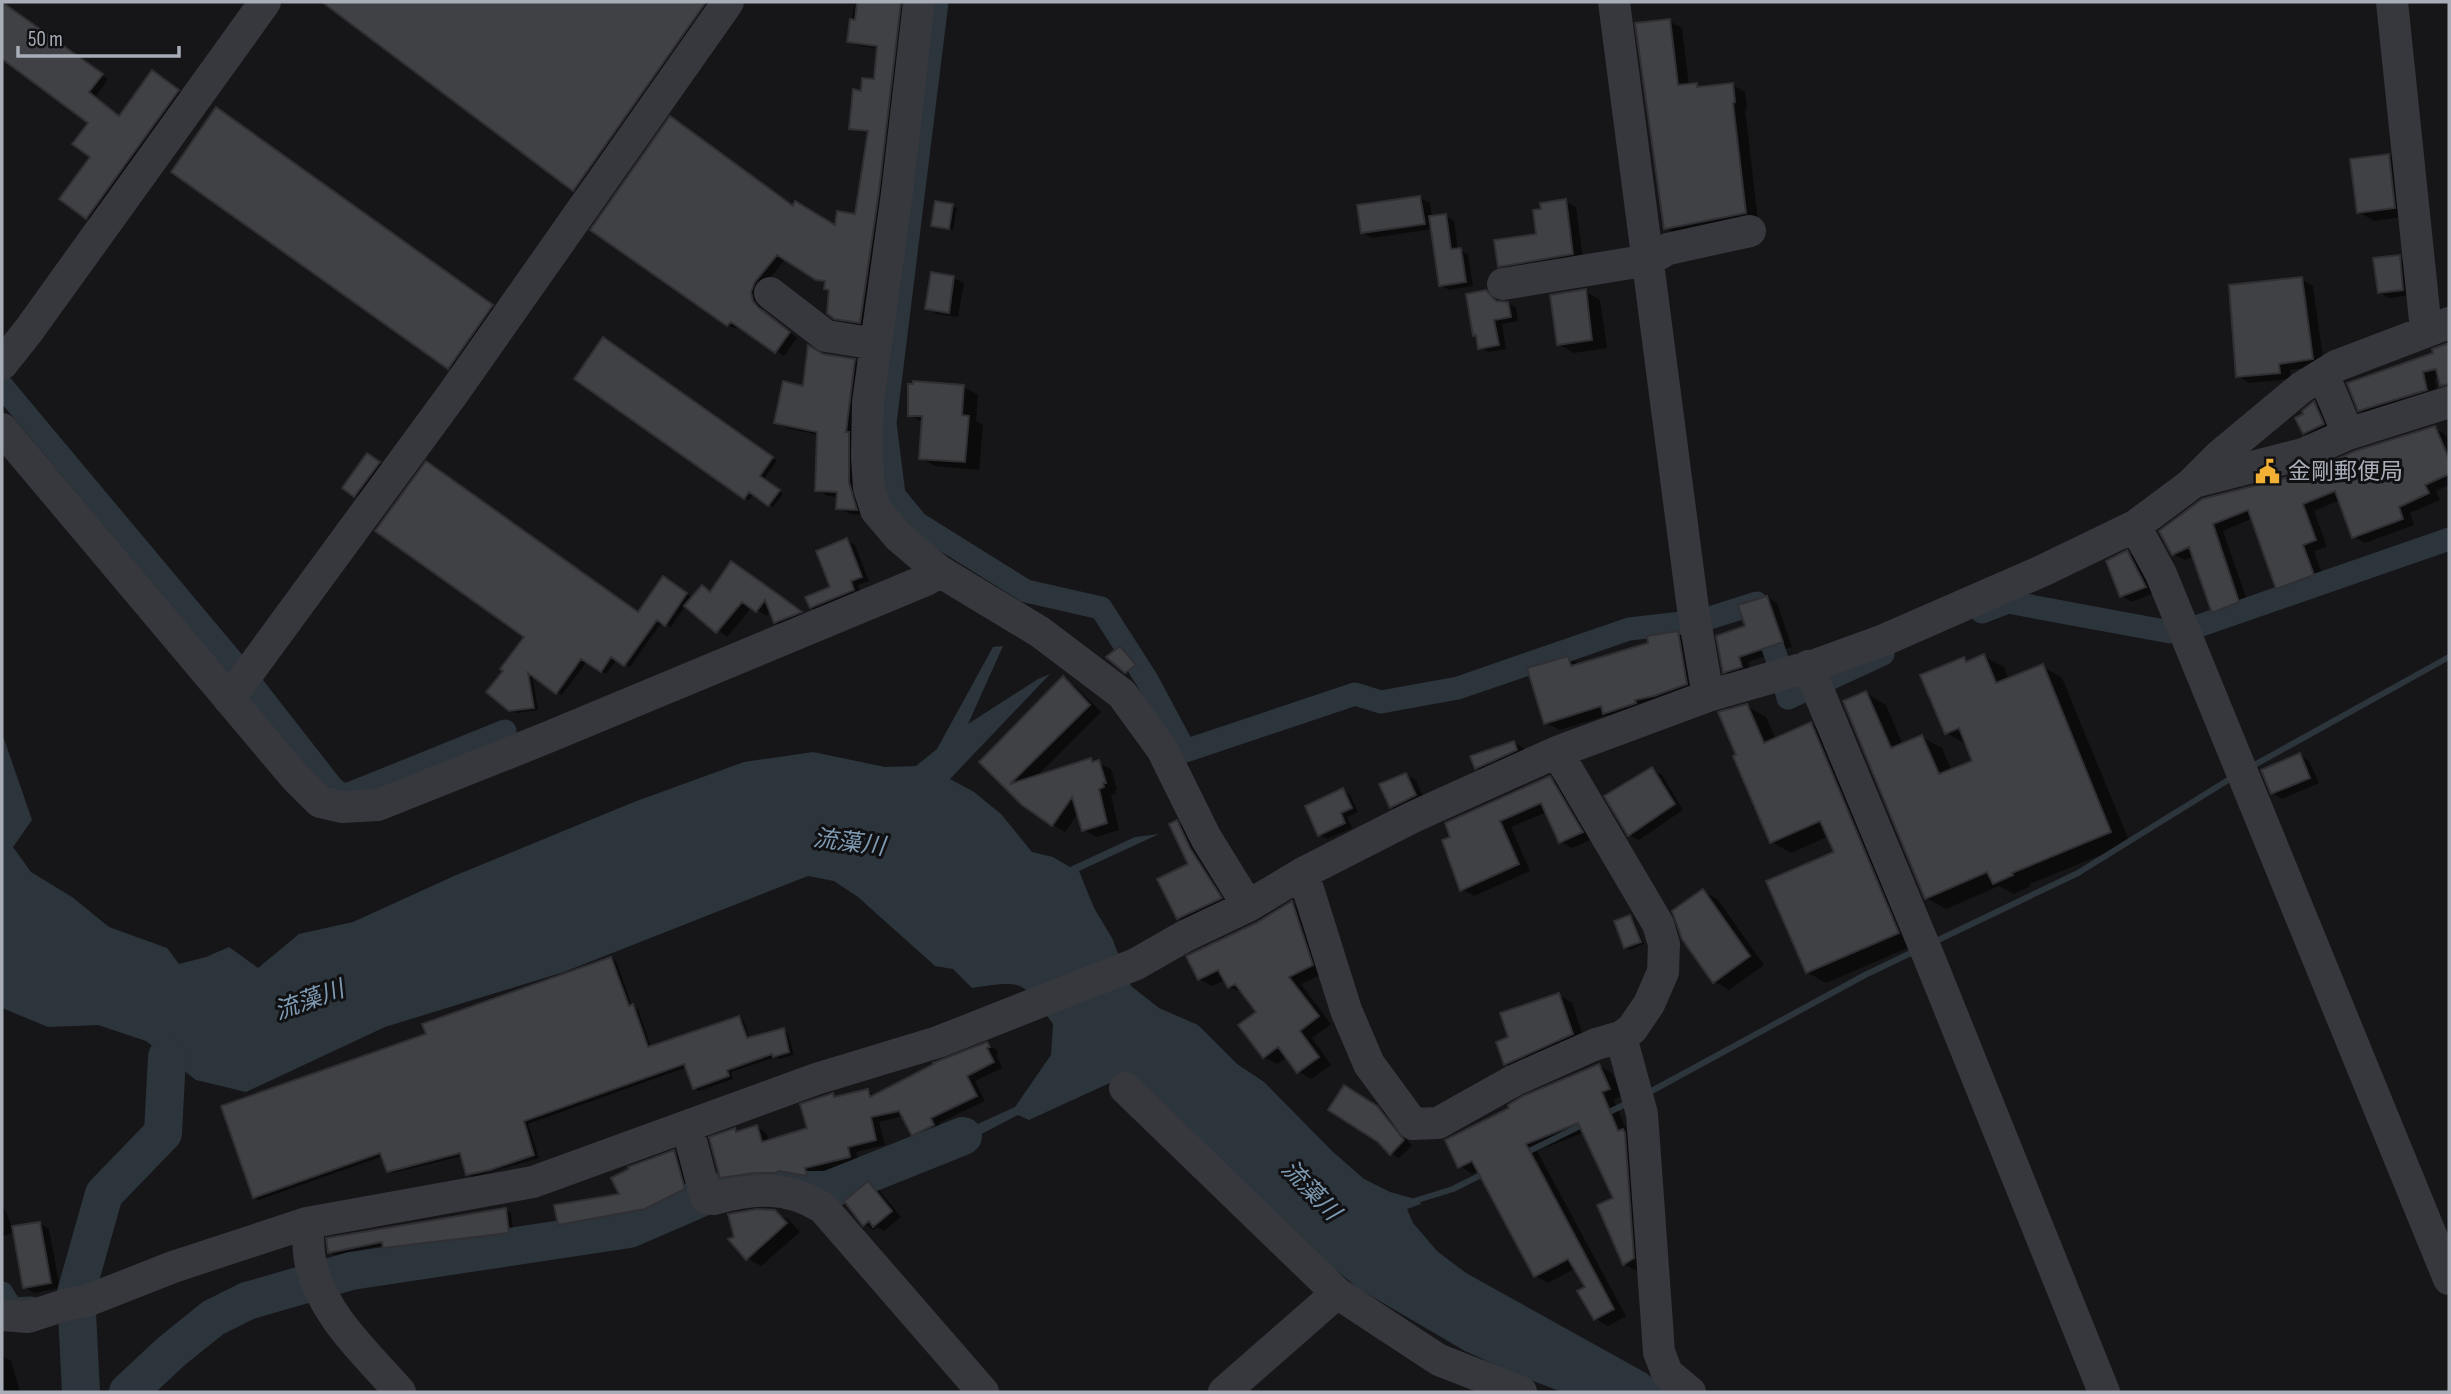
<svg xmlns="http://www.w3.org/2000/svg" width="2451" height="1394" font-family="'Sofia Sans Condensed','Noto Sans JP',sans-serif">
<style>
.water{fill:#2c353c}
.shadow{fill:#0007}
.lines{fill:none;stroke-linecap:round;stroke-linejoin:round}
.stream{stroke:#2c353c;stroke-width:6}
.canal{stroke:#2c353c;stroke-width:23}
.river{stroke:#2c353c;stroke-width:38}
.building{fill:#404145;stroke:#303034;stroke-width:2}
.minor{stroke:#37383d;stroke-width:32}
.labels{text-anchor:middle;stroke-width:6;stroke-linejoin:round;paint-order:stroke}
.poi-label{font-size:23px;fill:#a8adb8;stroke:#111113;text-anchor:start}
.water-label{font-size:24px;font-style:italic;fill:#7f9bb3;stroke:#111113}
</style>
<rect width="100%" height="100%" fill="#161618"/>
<path class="water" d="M1003,646L968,724L1038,679L1050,674L950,779L974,792L1001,814L1032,852L1053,857L1070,867L1135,837L1159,834L1079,871L1094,908L1112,938L1131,986L1159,1008L1198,1025L1237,1064L1264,1082L1332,1151L1364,1179L1390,1192L1419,1200L1421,1204L1407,1209L1413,1223L1437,1251L1466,1273L1646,1373L1671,1392H1562L1515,1374L1465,1351L1359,1289L1324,1260L1125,1076L1029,1120L1018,1115L968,1141L960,1132L1015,1107L1051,1055L1053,1024C1021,981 1027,980 972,988L953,969L935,966L858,897L834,881L808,876L564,972L385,1027L246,1092L196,1080L146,1041L98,1025L48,1027L2,1008V733L32,820L13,847L31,872L72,897L109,927L167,948L179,964L206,957L229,947L258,968L299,934L353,922L454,876L634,802L744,762L813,752L885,767L916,766L937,749L993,647Z"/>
<path class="shadow" d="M2,2L108,79L95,98L120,117L160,77L185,95L94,222L62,199L93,157L90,123L2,57Z
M325,2H712L578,192Z
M855,2H910L868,326L843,322L834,317L831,291L826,288L827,284L786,258L763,287L759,297L761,307L766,314L797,338L784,356L739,325L736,329L728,325L794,207L836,228L856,216L869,133L859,132L851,128L862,93L876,81L879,49L857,45L848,41Z
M1669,21L1682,28L1689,86L1696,85L1703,88L1733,85L1745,92L1747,109H1745L1758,220L1678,235L1666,228Z
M221,112L496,309L453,370L449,368Z
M2389,156L2404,165L2410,216L2374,221L2359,212Z
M1420,198L1430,203L1432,218L1446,216L1454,221L1458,250L1468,254L1473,286L1449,290L1441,285L1433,229L1372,238L1362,232Z
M1566,201L1576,207L1583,259L1509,271L1499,266L1538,236Z
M952,206L957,208L953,230L933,225Z
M2399,257L2409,262L2413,295L2389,298L2379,292Z
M932,274L954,278L964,283L958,317L937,314L927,308Z
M2301,279L2313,286L2324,365L2290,370L2291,379L2249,383L2238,376Z
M1585,291L1600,300L1607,348L1574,353L1558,344Z
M1486,292L1500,303H1508L1516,308L1518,321L1502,324L1506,349L1488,352L1480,347L1478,337L1474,334Z
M608,341L777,461L764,479L783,494L773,507L754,493L749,500L745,498Z
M2449,343V375L2435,378L2438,396L2372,417L2360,410L2435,354L2434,350Z
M823,356L855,361L866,368L867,515L850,514L838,508V497L828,496L816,490L818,435L787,428L776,422L805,388Z
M964,387L978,395L976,421L983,425L979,470L935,466L921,458L923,423L910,415Z
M2314,403L2324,409L2333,430L2314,438L2304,433L2305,414Z
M2434,428L2446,435L2449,442V485L2436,491L2440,500L2410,513L2414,525L2365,543L2354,537L2340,500L2314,511L2327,547L2314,551L2325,582L2289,594L2278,588L2253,518L2223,531L2250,609L2225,618L2214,611L2194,556L2185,560L2173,554L2161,532L2308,473Z
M377,461L388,469L365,501L344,487Z
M847,540L855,545L869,581L858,585L861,594L819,612L811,607L833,588Z
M2127,552L2137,558L2155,592L2132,602L2122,596Z
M741,569L810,618L785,628L775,622L771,611L767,616L752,607L727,637L686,605L671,627L662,622L630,667L617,659L606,674L587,661L562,695L532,674L538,710L516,713L489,691L639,614L669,581L693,598L702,587L711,592Z
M1767,597L1777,603L1792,647L1748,662L1751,672L1734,677L1724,672L1747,627Z
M1678,633L1692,640L1700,692L1618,721L1608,715L1560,730L1546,723L1568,658L1581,665L1650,644Z
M1120,648L1139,668L1131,675L1126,672Z
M1984,656L2004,667L2009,680L2042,666L2062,678L2130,843L2030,884L2031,886L2014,894L1999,886L1946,909L1926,898L1866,693L1886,705L1903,745L1922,737L1942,748L1952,771L1974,762L1966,744L1946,733L1963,658L1970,662Z
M1063,678L1075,686L1101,712L1035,778L1091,760L1111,769L1117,789L1115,790L1116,794L1111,795L1119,830L1096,837L1084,830L1079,812L1065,832L1053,825L1023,804L981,762Z
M1747,706L1766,717L1776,740L1811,724L1831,735L1917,944L1826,983L1807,972L1836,853L1829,836L1791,853L1772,842Z
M1514,743L1524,748L1526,755L1486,773L1476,768Z
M2300,755L2309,761L2319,783L2282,799L2272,793Z
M1652,770L1662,775L1683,810L1639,840L1629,835Z
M1406,775L1416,780L1425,801L1401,813L1391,807Z
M1549,778L1562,784L1593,839L1572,848L1560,841L1547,812L1511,827L1530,871L1474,896L1462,889L1452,838Z
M1343,790L1350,795L1358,812L1347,817L1352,828L1327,839L1319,834Z
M1177,822L1190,830L1234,906L1192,926L1179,918L1190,865Z
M1703,891L1718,900L1764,965L1729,990L1714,981Z
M1292,903L1305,910L1325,973L1301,984L1331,1024L1312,1038L1331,1065L1311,1079L1298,1071L1288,1057L1277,1064L1264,1057L1258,1012L1244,993L1229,987L1226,980L1212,986L1199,979L1257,924Z
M1630,917L1634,919L1644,944L1630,950L1625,947Z
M611,958L616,961L632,1006L638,1009L651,1047L739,1018L744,1021L750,1039L783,1030L788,1033L794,1055L779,1059L776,1057L731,1072L733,1079L699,1091L694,1088L687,1067L528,1124L539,1158L473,1177L468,1174L462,1156L393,1173L388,1170L383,1156L259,1200L254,1197L428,1035Z
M1559,995L1572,1003L1585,1042L1519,1072L1506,1064L1510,1038Z
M987,1044L997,1050L998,1053L996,1054L1002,1068L975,1081L985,1101L939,1123L943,1130L922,1140L913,1135L904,1116L879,1122L885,1145L856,1152L859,1162L813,1173L815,1180L789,1175L786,1177L731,1183L721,1177L735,1130L740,1133L757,1127L766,1133L769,1141L809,1129L833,1095L837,1098L868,1091L876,1096Z
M1599,1066L1612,1073L1622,1096L1614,1100L1628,1134L1646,1265L1637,1271L1624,1264L1615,1199L1585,1132L1537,1151L1626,1316L1608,1326L1596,1319L1587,1287L1576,1268L1548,1283L1535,1276L1479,1171L1472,1174L1460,1166Z
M1353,1092L1385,1112L1412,1146L1399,1158L1391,1153Z
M674,1152L687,1159L696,1196L658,1216L572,1231L559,1224L621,1195Z
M869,1183L878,1189L901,1217L884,1231L877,1227L874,1230L864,1224Z
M2,1203L13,1228L39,1223L49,1229L60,1288L34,1293L24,1287L14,1232L2,1237Z
M505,1210L511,1213L514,1235L391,1251L385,1245L335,1255L329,1252Z
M775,1212L789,1220L800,1232L761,1266L747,1258Z
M2,1356L11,1361L20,1392H2Z"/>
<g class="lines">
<path class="stream" d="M2249,768L2449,657
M1934,942L2078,873L2233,777
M1646,1094L1865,975L1917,950
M1605,1114L1630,1102
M1523,1154L1586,1123
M1411,1202L1453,1189L1485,1173"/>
<path class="canal" d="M937,2L885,423L894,495L917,523L1026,591L1101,608L1147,680L1185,751L1355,694L1381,702L1458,688L1629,629L1700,621L1757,603L1780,667L1788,698L1883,654
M2,386L239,669
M1982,612L2008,602L2170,632L2190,629L2449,539
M250,682L332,787L340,794H349L505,731
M2,1293L12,1309L31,1308"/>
<path class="river" d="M81,1392L76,1293L104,1194L163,1133L167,1057
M128,1392L172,1351L213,1318L247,1301L351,1271L629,1229L712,1193L767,1185L803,1190H828L963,1136"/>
</g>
<path class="building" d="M2,2L103,74L89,92L119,116L152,70L179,90L86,219L59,199L90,157L72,144L88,123L2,59Z
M322,2H706L573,191Z
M857,2H901L879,191L860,323L834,319L827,313L829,290L824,289L825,281L816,280L777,255L755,282L751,292L753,301L758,307L790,332L775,353L731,322L727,326L590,230L670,116L793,206L795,201L835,225L837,211L855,214L868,131L849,129L853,89L861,91L862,78L874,79L877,46L847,42L850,19L855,20Z
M1670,19L1678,85L1697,83V87L1733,83L1735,102L1733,103L1746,213L1664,229L1635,23Z
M216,107L493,305L448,369L171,172Z
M2389,154L2395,208L2357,213L2350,159Z
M1420,196L1425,224L1361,233L1357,205Z
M1566,199L1573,254L1498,267L1494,240L1536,234L1533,210L1541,209L1540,203Z
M935,201L953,204L949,229L931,226Z
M1446,214L1451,249L1461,248L1466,282L1439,286L1429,216Z
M2400,255L2403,290L2378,293L2373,258Z
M931,272L954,276L949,313L925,309Z
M2302,277L2313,359L2279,364L2280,373L2236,377L2229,285Z
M1586,289L1592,340L1557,345L1550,295Z
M1486,290L1496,301L1508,302L1511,317L1494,320L1499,345L1478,349L1476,335L1473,336L1466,294Z
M603,337L773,457L760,476L780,490L768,506L749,492L744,499L574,379Z
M2449,343V384L2440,386L2436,369L2423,372L2427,390L2358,411L2347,383L2433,353L2432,349Z
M808,345L823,354L855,359L846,432H849V482L857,510L836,509L837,492L815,491L817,432L774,423L783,381L803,386Z
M913,381L964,385L962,415L969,416L965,462L919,459L922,416H908V384H913Z
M2314,401L2324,424L2303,434L2295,418L2303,414L2302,411Z
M2435,426L2449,459V474L2425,485L2429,493L2399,507L2403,519L2352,538L2335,491L2303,504L2316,540L2303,545L2314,575L2276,589L2248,510L2213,524L2239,602L2212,613L2189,547L2172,555L2159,531L2202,499L2308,472L2355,451Z
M367,453L380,462L354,497L342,488Z
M426,461L638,612L663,576L687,593L665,626L657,620L624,666L611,657L601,672L581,659L556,694L528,673L534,708L509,711L486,692L503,671L500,669L524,637L375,531Z
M847,538L862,577L851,581L854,590L810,608L805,597L830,587L816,551Z
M2127,550L2146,587L2120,597L2106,561Z
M731,561L772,590L802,612L774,623L765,600L756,612L742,602L716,633L684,606L702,585L710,592Z
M1767,596L1783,642L1739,657L1742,667L1723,673L1716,636L1745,626L1738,605Z
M1678,631L1687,684L1654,696L1635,700L1636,703L1603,714L1601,706L1544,724L1527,668L1568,656L1571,666L1648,643L1647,636Z
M1120,646L1136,665L1125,673L1106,657Z
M1984,654L1996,683L2043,664L2111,832L2012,873L2013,875L1993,884L1987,872L1925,899L1843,701L1866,691L1891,748L1922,735L1939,774L1972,761L1959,728L1945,734L1920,675L1964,657L1966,662Z
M1063,676L1090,705L1010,784L1091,758L1092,762L1099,760L1106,783H1103L1104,787L1099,789L1107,823L1082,831L1072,797L1052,826L1022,805L979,762Z
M1747,704L1764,743L1811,722L1899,933L1806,973L1766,881L1834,852L1820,821L1770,843L1733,756L1736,755L1718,712Z
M1514,741L1517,750L1475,769L1470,756Z
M2300,753L2310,778L2271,794L2261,770Z
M1652,767L1675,804L1628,836L1604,796Z
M1406,773L1416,795L1390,808L1379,784Z
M1550,776L1583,832L1559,843L1541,803L1500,821L1519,864L1460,891L1442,840L1450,837L1445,823Z
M1343,788L1352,808L1341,813L1345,823L1318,836L1305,806Z
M1177,820L1190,848L1222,898L1177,919L1157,879L1188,864L1169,824Z
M1703,889L1750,956L1713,983L1682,939L1672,911Z
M1292,901L1313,965L1289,977L1319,1016L1300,1031L1319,1057L1297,1073L1278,1047L1263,1058L1238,1025L1256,1012L1235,984L1228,988L1218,970L1198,980L1186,956L1256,923Z
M1630,915L1641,942L1624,948L1614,921Z
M611,957L629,1006L633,1004L648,1047L739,1016L747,1038L784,1028L789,1052L773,1057L772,1054L727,1070L729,1076L693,1089L684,1064L524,1121L534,1155L490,1170L466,1175L460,1153L387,1172L380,1153L253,1198L221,1106L426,1034L422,1024Z
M1559,993L1573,1034L1504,1065L1496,1042L1508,1037L1500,1013Z
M987,1042L990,1047L987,1048L994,1062L967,1076L977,1096L931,1118L934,1125L912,1136L899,1111L871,1117L876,1140L848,1147L850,1157L805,1168L807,1176L779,1171L776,1173H754L720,1178L709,1137L735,1128L736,1132L757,1125L762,1142L807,1128L800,1104L833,1093L834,1097L868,1089L870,1097L934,1064L933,1063Z
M1599,1064L1610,1089L1602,1092L1618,1131L1623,1129L1625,1133L1634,1258L1623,1265L1597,1205L1613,1198L1578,1123L1526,1144L1614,1309L1594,1320L1577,1291L1585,1287L1568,1259L1534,1277L1472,1161L1458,1168L1445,1140L1509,1108L1508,1105L1523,1096Z
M1344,1085L1377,1106L1404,1140L1390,1155L1378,1142L1328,1110Z
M674,1150L685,1189L645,1209L558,1225L554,1205L619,1194L611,1178L629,1169L628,1167Z
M868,1181L892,1211L873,1227L869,1221L863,1226L844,1201Z
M506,1208L509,1233L383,1248L382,1242L328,1253L326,1238Z
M757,1209L775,1210L787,1223L746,1260L728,1239L734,1237L728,1214Z
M40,1222L51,1283L23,1288L12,1226Z"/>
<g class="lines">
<path class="minor" d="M919,2L897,193L868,402L867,457L869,488L876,510L899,537L939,571L1040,632L1122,694L1162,749L1206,838L1248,906
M1614,2L1693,609L1708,696
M2392,2L2426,330
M1503,284L1649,260L1668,249L1750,231
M770,293L826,336L876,344
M2,364L29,330L265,2
M2323,374L2348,434
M2,429L295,777L320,802L342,807L378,805L546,738L926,580L939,571
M2194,482L2303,454L2348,434L2449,402
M2135,526L2161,574L2449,1279
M1808,666L1930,960L2104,1392
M229,699L452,395L728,2
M1303,873L1346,1010L1369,1064L1413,1124L1438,1123L1515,1080L1596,1044L1621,1037L1632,1029L1649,1004L1663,972L1664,944L1658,924L1557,752
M1621,1037L1642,1114L1659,1352L1667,1373L1690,1392
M1125,1088L1337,1293L1439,1360L1521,1392
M687,1126L706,1198L713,1199C753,1188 787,1185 823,1208L983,1392
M307,1223C308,1235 308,1248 310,1260C321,1314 366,1353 400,1392
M2,1315L28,1317L65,1305L89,1300L173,1267L307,1223L533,1182L816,1079L938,1042L1136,964L1185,936L1248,906L1303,873L1413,817L1557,752L1708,696L1818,664L1884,640L2044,570L2135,526L2190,485L2219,456L2302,387L2336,366L2449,323
M1224,1392L1337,1293"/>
</g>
<defs>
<symbol id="civic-bare" viewBox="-9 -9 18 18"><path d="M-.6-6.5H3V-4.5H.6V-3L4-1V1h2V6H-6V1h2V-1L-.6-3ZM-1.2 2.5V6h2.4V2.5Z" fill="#f2b134" stroke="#111113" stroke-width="2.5" paint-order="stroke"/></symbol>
</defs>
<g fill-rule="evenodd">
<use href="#civic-bare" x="2250" y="454" width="35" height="35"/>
</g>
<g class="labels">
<g class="poi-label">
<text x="2288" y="479">金剛郵便局</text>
</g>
<g class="water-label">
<text transform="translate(849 842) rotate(7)" y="8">流藻川</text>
<text transform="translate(309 1000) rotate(-20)" y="8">流藻川</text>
<text transform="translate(1311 1190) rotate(46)" y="8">流藻川</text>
</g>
</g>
<rect width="2451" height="1394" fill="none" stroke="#a8adb8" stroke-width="7"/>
<path d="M18 46v10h161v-10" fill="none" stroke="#a8adb8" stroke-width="3.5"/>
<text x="28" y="46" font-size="21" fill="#a8adb8" stroke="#111113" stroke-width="5" paint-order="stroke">50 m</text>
</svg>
